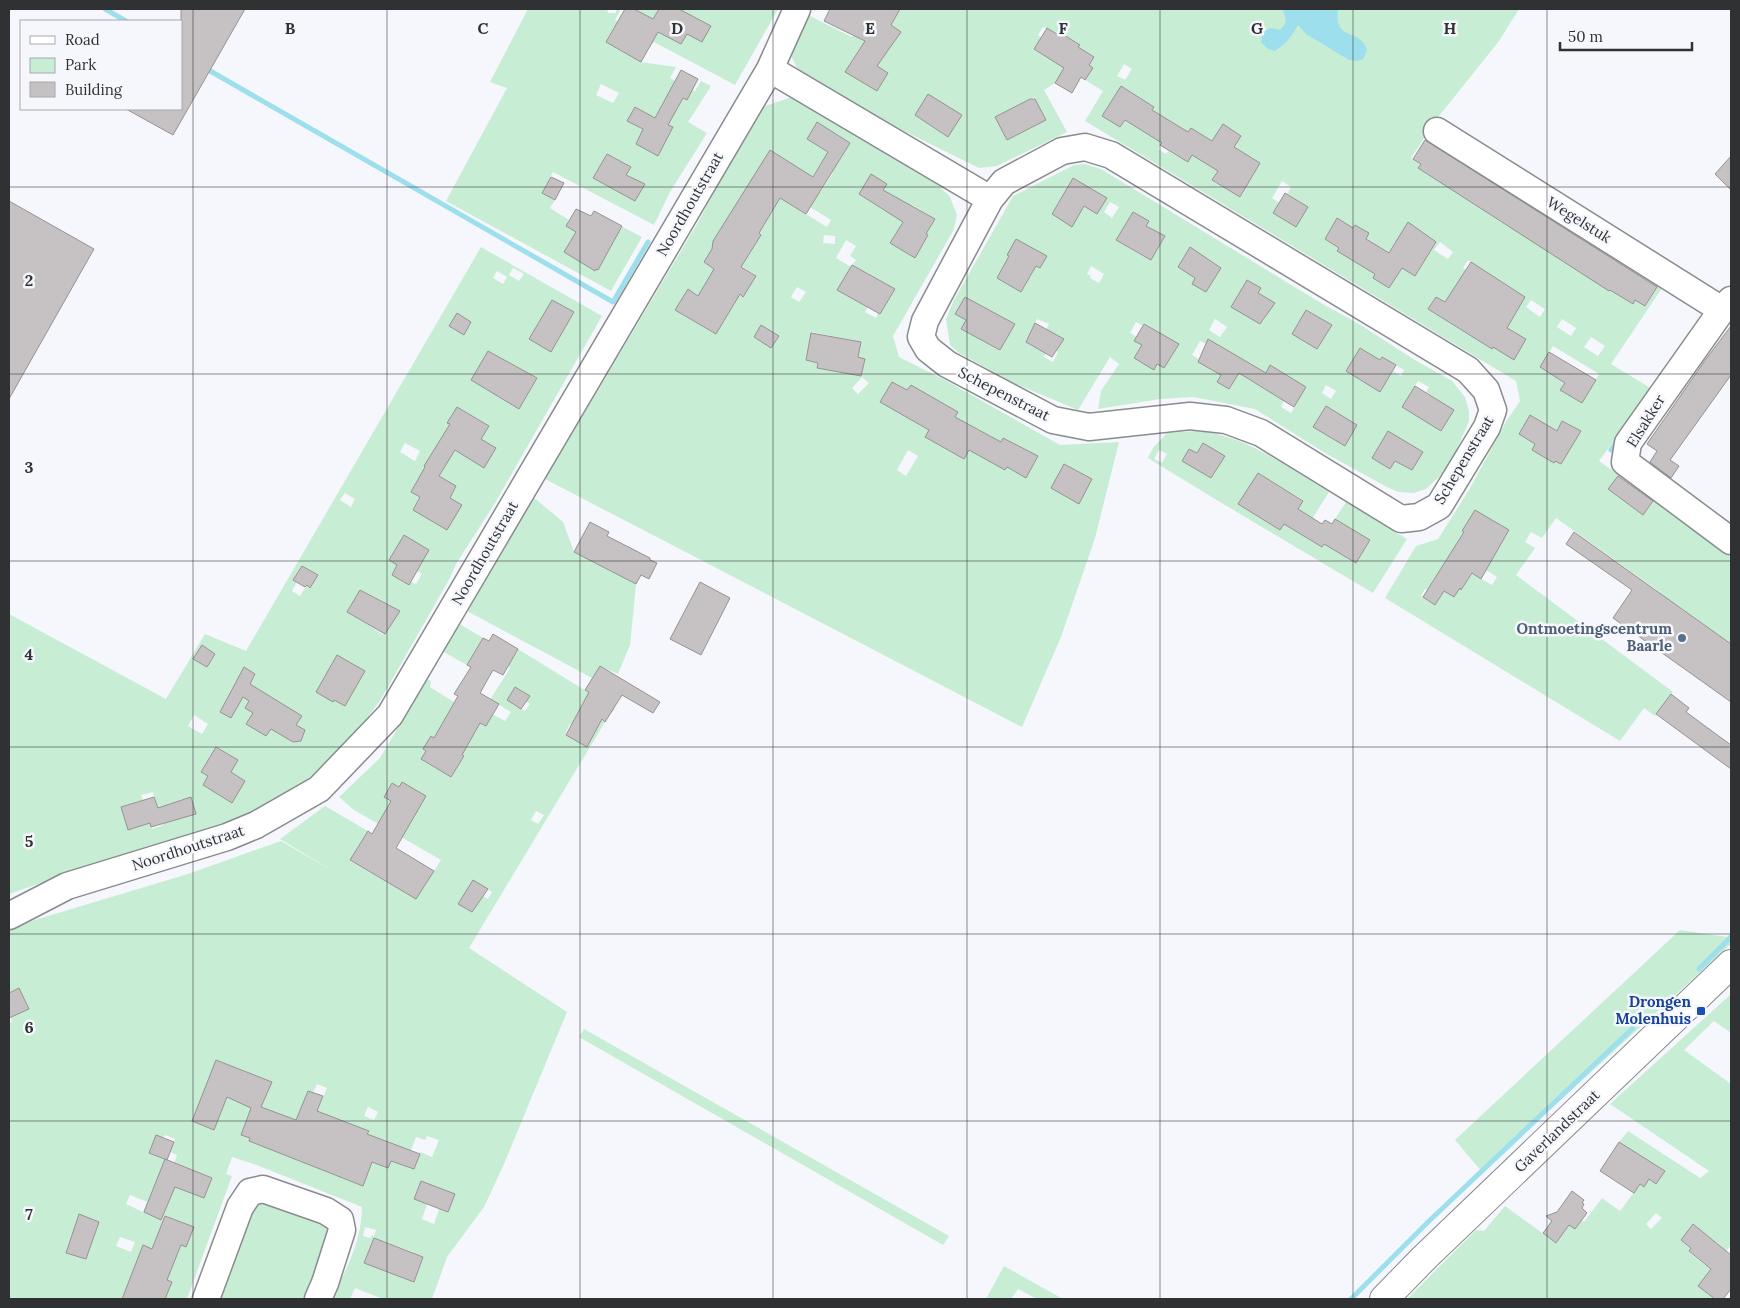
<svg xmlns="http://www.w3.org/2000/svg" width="1740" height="1308" font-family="Lora,serif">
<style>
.green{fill:#c7edd4;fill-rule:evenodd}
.water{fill:#9edfed}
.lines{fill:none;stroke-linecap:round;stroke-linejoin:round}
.stream{stroke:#9edfed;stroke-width:5}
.building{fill:#c6c1c2;stroke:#969293}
.minor-casing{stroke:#898b8f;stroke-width:29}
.major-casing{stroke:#898b8f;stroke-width:30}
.minor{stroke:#fff;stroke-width:26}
.major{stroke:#fff;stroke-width:28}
.grid{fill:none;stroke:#303133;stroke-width:1;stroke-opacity:0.55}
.service-dot{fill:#5c6f8a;stroke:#f6f7fc;stroke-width:2}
.transit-dot{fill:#1a4fb4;stroke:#f6f7fc;stroke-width:2}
.labels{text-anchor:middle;stroke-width:5;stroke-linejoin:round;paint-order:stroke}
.street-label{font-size:15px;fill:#303133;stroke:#f6f7fc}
.service-label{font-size:15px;font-weight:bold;fill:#4e5e75;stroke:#f6f7fc;text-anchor:end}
.transit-label{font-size:15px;font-weight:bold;fill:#164399;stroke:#f6f7fc;text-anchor:end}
.grid-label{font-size:16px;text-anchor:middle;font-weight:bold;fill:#303133;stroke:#f6f7fc;stroke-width:5;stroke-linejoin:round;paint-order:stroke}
</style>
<rect width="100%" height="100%" fill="#f6f7fc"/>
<path class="green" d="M528,9H607L608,13H616V9H621L615,20L652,40L657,31L681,44L687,33L711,26L679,9H778L735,85L654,42L650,47L614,27L606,42L641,62L676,67L670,78L675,81L665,101L678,108L683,98L692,90L695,91L701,81L711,86L688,122L707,133L670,192L654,225L553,172L542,193L555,200L550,208L569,220L566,226L576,232L565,252L595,271L598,269L621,226L642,237L611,291L446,201L507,88L490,82ZM601,84L619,93L613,103L596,95ZM635,107L673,127L658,156L636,144L643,129L627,121ZM607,154L630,167L626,175L644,184L635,201L593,178Z
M634,9H659L650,25L638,18L641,13Z
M852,9H879L895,17L899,9H1519L1499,41L1439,116L1411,158L1421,164L1419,169L1488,211L1487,213L1502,223L1503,221L1609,291L1611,288L1632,304L1635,300L1646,306L1657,287L1651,283L1654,278L1664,285L1611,364L1652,389L1599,461L1619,475L1609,489L1643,514L1654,500L1731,554V644L1678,606L1664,625L1645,612L1660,592L1556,518L1542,538L1531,532L1525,542L1535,548L1516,575L1673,692L1655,716L1644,708L1620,741L1385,598L1416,546L1438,539L1469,490L1507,420L1520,401L1516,381L1085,121L1103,91L1085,80L1092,68L1089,65L1094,57L1078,47L1079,44L1062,33L1060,36L1048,28L1047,29L1043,27L1038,35L1041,38L1034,49L1046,57L1050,52L1071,65L1055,83L1044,90L1067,132L997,166L979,168L882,120L810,79L797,68L790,54L806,14L852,37L859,23L848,17ZM1124,64L1132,69L1125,80L1117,76ZM1121,86L1154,107L1140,129L1125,120L1120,127L1102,116ZM928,94L962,115L948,137L929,125L932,121L915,115ZM1034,97L1046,120L1007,140L995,117ZM1173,123L1188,132L1191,128L1211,140L1199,159L1192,155L1188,162L1168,151L1166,154L1158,149ZM1240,151L1260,163L1241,197L1212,181L1221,166ZM1282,181L1291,187L1287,194L1308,207L1296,227L1273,213L1279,203L1272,198ZM1337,218L1353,228L1356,225L1369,233L1366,239L1339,248L1325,239ZM1408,222L1421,232L1416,239L1403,230ZM1396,242L1425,260L1415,276L1402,268L1389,288L1373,278ZM1440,242L1453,252L1448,259L1434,250ZM1468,260L1482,270L1477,277L1463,268ZM1500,280L1514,290L1509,297L1495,288ZM1436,297L1470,318L1462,331L1428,309ZM1531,300L1545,309L1540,317L1526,307ZM1499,317L1509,323L1507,328L1526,339L1514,360L1493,347L1491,349L1483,344ZM1562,319L1576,328L1571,336L1557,327ZM1591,337L1605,346L1598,356L1584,347ZM1553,346L1599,374L1582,403L1561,390L1565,383L1540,367ZM1530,415L1557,431L1562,421L1580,431L1574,443L1567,439L1554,463L1532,450L1535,444ZM1475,510L1509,531L1496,553L1463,531ZM1452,551L1474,564L1468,579L1462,589L1460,588L1454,597L1444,591L1435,605L1421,596L1425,589L1428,590ZM1483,568L1497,577L1492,585L1478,577Z
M795,96L938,185L950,197L957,215L953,231L893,336L899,357L945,380L1060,445L1119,442L1095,538L1061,637L1022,727L545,479L697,224L723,176L765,106ZM817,122L850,143L838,163L826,156L828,152L807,139ZM770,150L790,162L757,175L755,174ZM820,165L833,173L820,193L807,185ZM871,175L887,184L874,204L859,194ZM746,188L775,206L768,218L763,216L754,230L761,235L754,247L722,228ZM805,204L831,220L827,227L801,211ZM912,205L935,219L926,234L928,236L915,257L890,243ZM824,235L835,236V244L823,243ZM846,240L856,246L850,256L856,260L852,265L894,289L880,314L878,313L876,318L865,312L868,307L837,290L851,267L836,258ZM713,249L756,275L743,296L740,295L739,296L729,290L714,269L704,262ZM797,287L806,292L799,302L791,297ZM688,289L728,314L715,334L675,310ZM761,326L778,336L771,347L754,337ZM812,332L861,342L858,357L865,359L861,376L817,368L818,363L806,360ZM862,377L869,383L858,394L852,388ZM892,382L907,390L911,385L923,392L880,402ZM943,404L958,412L955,418L980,430L964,459L925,437ZM1003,438L1037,456L1026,477L1007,467L1005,470L990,461ZM908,450L918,456L906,476L897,470ZM1064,464L1092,479L1079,503L1051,488Z
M1085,164L1101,169L1321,303L1359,324L1415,360L1452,381L1465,397L1469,411V421L1454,456L1442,474L1426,489L1414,493L1398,492L1385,486L1325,453L1255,409L1193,397L1160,399L1098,409L1101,391L1119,364L1110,357L1078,410L1016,384L959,353L950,345L946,319L954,300L1013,196L1074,165ZM1073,178L1106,198L1097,213L1084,206L1072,226L1052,214ZM1110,202L1119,207L1112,218L1104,212ZM1133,212L1149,221L1146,226L1165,237L1151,260L1116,240ZM1007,255L1046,256L1040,268L1036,266L1021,292L997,278L1006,261L1011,257ZM1091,266L1104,274L1099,283L1090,278L1091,276L1087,274ZM1248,280L1261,288L1258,293L1274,303L1263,321L1233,303ZM965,297L1015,324L1000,350L962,329L966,320L955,313ZM1307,310L1331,325L1317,349L1292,334ZM1037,319L1049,324L1045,332L1034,326ZM1215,319L1227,327L1220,337L1209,330ZM1136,322L1143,326L1144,324L1159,333L1169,344L1154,369L1134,358L1142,345L1137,337L1130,333ZM1200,341L1246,362L1229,389L1217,382L1221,375L1198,362L1199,359L1192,355ZM1049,347L1058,352L1053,362L1044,357ZM1360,348L1380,360L1382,357L1404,370L1401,376L1393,371L1380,391L1346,371ZM1270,366L1306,387L1291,413L1281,407L1284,401L1259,385ZM1418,381L1429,387L1426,392L1437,399L1436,402L1454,410L1441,431L1402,407ZM1326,385L1336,391L1331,399L1322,393ZM1326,407L1357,425L1345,446ZM1423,452L1412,470L1395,461L1390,469L1372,458Z
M481,247L602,316L495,503L456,564L450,578L381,699L357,732L331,759L307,780L285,795L237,821L61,876L9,894V614L166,699L205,634L246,651ZM513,268L524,274L519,281L509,275ZM497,271L507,277L503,284L493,278ZM552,300L574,313L551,351L529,339ZM489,351L537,378L519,409L471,380ZM457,407L488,425L479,442L484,468L455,450L438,445L450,424L447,423ZM405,443L420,451L415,461L400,452ZM425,468L456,486L450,498L462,505L448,516L453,520L447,530L413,510L420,497L411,492ZM345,493L355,499L351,507L340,500ZM404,535L429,550L417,571L422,574L416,584L411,582L409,585L392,575L397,565L389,560ZM302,566L318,575L311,587L307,585L300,596L292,591L297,582L293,580ZM361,590L400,611L383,635L348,611ZM202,645L215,654L207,667L194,659ZM244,667L255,674L243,697L231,691ZM253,693H265L302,716L296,725L304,730L301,741L294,742L271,729L266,736L246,724L253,713L245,708ZM194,715L208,724L202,734L188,726ZM216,747L238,760L231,772L245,781L232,803L203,785L208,776L201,771ZM153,792L163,825L152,829L150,823L128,830L121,807L143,800L141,795Z
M1195,431C1245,434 1287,467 1329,492L1302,535L1322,547L1324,544L1356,563L1370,541L1335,519L1346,502L1407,539L1373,593L1215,499L1148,458L1153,448L1167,433ZM1203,443L1224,456L1211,478L1182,461L1189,449L1197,453ZM1159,450L1167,454L1162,463L1154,459ZM1258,473L1303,500L1289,524L1243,496Z
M532,496L563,522L574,552L636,584L630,645L618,674L600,666L592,678L465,610Z
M458,623L483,638L467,665L442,651Z
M518,649L615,709L608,717L580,708L577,715L602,719L605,722L469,948L567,1012L504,1164L484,1207L447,1257L432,1299H383L355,1288L350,1299H332C346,1270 362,1240 362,1207L254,1164L232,1157L226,1174L232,1176L187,1299H165L172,1282L124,1299H9V1023L12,1022L11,1017L29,1008L19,988L9,993V931L28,922L188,874L281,841L338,874L280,839L325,806L368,831L350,861L416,899L441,860L354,810L339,797L380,758L427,679L431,681L430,687L454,702L446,717L475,732L480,723L486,726L492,716L483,711L510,668L508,666ZM515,687L529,696L526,702L530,704L525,711L507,700ZM498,704L511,712L505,721L492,714ZM570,724L577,728L587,746L565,734ZM431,736L463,757L451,777L421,759L426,751L423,749ZM392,783L399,787L391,801L384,797ZM536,811L544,815L538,824L531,820ZM473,880L492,892L488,899L483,896L472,912L458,904ZM216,1060L247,1072L236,1101L227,1097L213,1130L192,1121ZM317,1084L327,1088L318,1109L309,1105L304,1101L308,1091L313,1093ZM368,1107L378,1112L374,1120L364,1116ZM316,1111L332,1145L323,1170L297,1160ZM292,1119L250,1138L242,1135ZM365,1133L372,1162L363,1186L347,1180ZM156,1135L163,1138L165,1135L175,1139L170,1152L177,1155L174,1163L149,1153ZM427,1136L439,1140L432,1157L420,1152L414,1169L405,1166L416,1137L425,1140ZM165,1159L212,1178L204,1198L175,1187ZM421,1181L455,1194L448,1212L439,1209L434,1224L422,1219L427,1204L414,1199ZM130,1195L147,1202L143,1212L126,1204ZM79,1214L99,1222L86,1259L66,1253ZM165,1216L194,1227L186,1247L181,1245L151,1252ZM365,1227L376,1230L374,1236L372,1235L370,1238L363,1236ZM120,1237L135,1242L131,1252L116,1246ZM374,1238L413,1252V1253L423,1257L414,1281L365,1263Z
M1680,930L1727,937L1731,933V944L1482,1172L1455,1140Z
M1731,994V1033L1714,1021L1684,1050L1731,1084V1245L1725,1253L1720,1249L1722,1247L1693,1224L1681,1240L1691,1248L1689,1252L1706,1266L1708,1263L1713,1267L1698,1286L1715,1299H1407L1476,1230L1484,1231L1505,1206L1556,1243L1561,1236L1548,1226L1551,1220L1568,1224L1575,1229L1582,1220L1584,1222L1602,1198L1620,1211L1640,1184L1649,1179L1656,1184L1665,1171L1619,1142L1628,1131L1700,1178L1709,1171L1610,1104ZM1656,1213L1662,1218L1651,1229L1646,1224Z
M584,1029L949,1236L943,1245L579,1037Z
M262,1201L328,1222L331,1234L305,1299H216L255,1205Z
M1004,1266L1063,1299H1037L1018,1289L1011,1299H986Z"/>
<path class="water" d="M1282,9H1338C1334,44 1359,26 1367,50L1363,59L1357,61L1349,60L1306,34L1298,25C1291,37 1287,43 1275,51L1268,49L1261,42L1262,34C1268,28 1271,27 1279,30C1288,24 1287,18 1282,9Z"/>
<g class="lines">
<path class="stream" d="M105,9L126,21
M205,68L613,302L648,242
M1611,450L1618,440
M1699,969L1731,937
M1351,1299L1428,1222L1633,1028"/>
</g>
<path class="building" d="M181,9H245L173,135L126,109H181Z
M625,9H634L653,19L659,9H679L711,26L702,42L687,34L681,44L658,32L641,62L606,42Z
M830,9H900L891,25L901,32L877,66L888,73L877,91L845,72L865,41L824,21Z
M1047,28L1060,36L1061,33L1080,45L1078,47L1094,57L1089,65L1093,68L1085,80L1081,77L1072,93L1055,83L1064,68L1034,49Z
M681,70L698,79L687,100L683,98L668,125L673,127L658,156L636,144L643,129L627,121L635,107L655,118Z
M1121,86L1154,107L1152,110L1188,132L1191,128L1212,141L1223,124L1241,136L1234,147L1260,163L1240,197L1212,180L1218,171L1192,155L1188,162L1160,145L1162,143L1125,120L1120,127L1102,116Z
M928,94L962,115L948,137L915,115Z
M1030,99H1035L1046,120L1007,140L995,117Z
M817,122L850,143L806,214L780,198L759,233L761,235L741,267L756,276L743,297L740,294L716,334L675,310L688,289L698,296L714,269L704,262L712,249L713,241L770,150L813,177L828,152L807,139Z
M1425,140L1657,287L1645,306L1635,300L1633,304L1610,290L1609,291L1418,168L1421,164L1413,159Z
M607,154L631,167L626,175L645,184L635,201L593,178Z
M1731,156V190L1715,174Z
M871,174L887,184L883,190L935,219L926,234L928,235L915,258L890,243L903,222L859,194Z
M551,177L564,183L555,200L542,193Z
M1073,178L1107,198L1097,214L1084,206L1072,227L1052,214Z
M1285,193L1308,207L1296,227L1273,213Z
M9,201L94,249L9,399Z
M576,209L591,216L594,211L622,226L598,270L596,269L595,271L564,252L576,232L566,226Z
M1133,212L1149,221L1146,226L1165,236L1151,260L1116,240Z
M1337,218L1353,228L1355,225L1369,233L1366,239L1389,253L1408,222L1436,242L1415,276L1402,268L1389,288L1373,278L1375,274L1337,251L1339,248L1325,239Z
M1016,239L1047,256L1040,268L1036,266L1021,292L997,278L1009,256L1007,255Z
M1190,247L1221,268L1206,292L1192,284L1195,278L1178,267Z
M1471,262L1525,297L1507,328L1526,339L1514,360L1493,347L1492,349L1428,309L1436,297L1445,302Z
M852,265L895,289L880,314L837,290Z
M1247,280L1261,288L1258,293L1275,303L1260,324L1231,307Z
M965,297L1015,324L1000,350L961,329L966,320L955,314Z
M552,300L574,312L551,352L529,339Z
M1306,310L1332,325L1317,349L1292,334Z
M457,313L471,322L464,335L449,326Z
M1035,323L1064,339L1052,357L1026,342Z
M1144,324L1179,344L1164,368L1157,364L1154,370L1134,358L1142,345L1134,341Z
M761,325L779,336L771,348L754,337Z
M1731,326V375L1670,460L1679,466L1671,478L1650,462L1657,451L1647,444L1706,359Z
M811,333L861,342L858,357L865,359L861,376L817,368L818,363L806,360Z
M1208,339L1266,373L1270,365L1306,387L1294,407L1239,373L1229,389L1217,382L1221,375L1198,362Z
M1360,348L1380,360L1382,357L1396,365L1380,392L1346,371Z
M488,351L537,378L519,409L471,380Z
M1549,352L1596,380L1582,403L1560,390L1565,383L1540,367Z
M892,382L907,390L911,385L958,412L955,417L1001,442L1003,438L1038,456L1026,478L1007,467L1005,470L969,450L964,459L925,437L929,430L880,402Z
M1415,386L1454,410L1441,431L1402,407Z
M1326,406L1357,425L1345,446L1313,427Z
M457,407L489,426L481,439L496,448L484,468L455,450L439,476L456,486L450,498L462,505L447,530L413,510L420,497L411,492L425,467L424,466L450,424L447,423Z
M1530,415L1557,431L1562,421L1581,431L1561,464L1555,461L1554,463L1532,450L1535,444L1519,434Z
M1388,431L1423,452L1412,470L1395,461L1390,469L1372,458Z
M1203,443L1225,456L1211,478L1182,461L1189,449L1197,453Z
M1064,464L1092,479L1079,504L1051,488Z
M1258,473L1303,501L1298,509L1322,524L1325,520L1332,524L1335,519L1370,540L1356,563L1324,544L1322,547L1284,524L1280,530L1238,504Z
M1618,476L1653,501L1643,515L1608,489Z
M1475,510L1509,530L1481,579L1472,573L1461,590L1460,588L1454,597L1444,591L1435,605L1423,597L1464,532L1462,531Z
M590,522L609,532L607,536L650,558V560L657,563L649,579L641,575L636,584L574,552Z
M1574,532L1731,644V702L1613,618L1632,590L1566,544Z
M404,535L429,550L409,585L392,575L397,565L389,560Z
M302,566L318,575L310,588L307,585L305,587L293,580Z
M700,582L730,598L701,655L670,639Z
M360,590L400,611L385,634L347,612Z
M493,634L518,649L503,675L493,670L480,693L499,704L486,726L480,723L462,755L464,756L451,777L421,759L426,751L423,749L431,736L434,738L458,696L454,694L471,667L467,665L483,638L489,641Z
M202,645L215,654L207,667L193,659Z
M337,655L365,671L345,706L334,700L333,702L316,692Z
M600,666L660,702L653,713L622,695L605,722L602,719L587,747L566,735L589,692L585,690Z
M244,667L255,674L250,684L302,716L296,725L305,730L301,741L293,742L271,729L266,736L246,724L253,713L245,708L249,701L243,697L231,718L220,712Z
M515,687L530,696L521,709L507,700Z
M1671,694L1689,708L1686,712L1731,745V769L1656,714Z
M216,747L238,760L231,772L245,781L232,803L203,785L208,776L201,772Z
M402,782L426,796L396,848L434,871L416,899L350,860L368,831L372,834L391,801L384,797L392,783L399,787Z
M154,797L158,808L191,797L196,814L151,827L150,823L128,830L121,807Z
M473,880L488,889L472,912L458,904Z
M19,988L29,1009L9,1018V993Z
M216,1060L272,1082L261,1107L296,1120L308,1091L323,1096L317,1111L369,1131L367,1134L420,1154L414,1169L391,1161L388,1168L372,1162L363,1186L249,1141L250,1138L241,1135L251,1108L227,1097L214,1130L192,1121Z
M156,1135L174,1142L167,1160L149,1153Z
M1619,1142L1665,1171L1656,1184L1649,1179L1644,1187L1640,1184L1634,1193L1600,1171Z
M165,1159L212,1178L204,1198L175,1187L161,1220L144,1212Z
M421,1181L455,1194L448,1212L414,1199Z
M1572,1191L1584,1200L1582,1203L1584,1204L1582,1208L1587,1213L1575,1229L1569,1225L1556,1243L1543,1233L1552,1221L1546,1216L1557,1212Z
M79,1214L99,1222L86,1259L66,1253Z
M165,1216L194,1227L186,1247L181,1245L167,1280L172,1282L165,1299H122L143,1245L152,1249Z
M1693,1224L1731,1255V1289L1723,1299H1715L1698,1286L1711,1269L1689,1251L1691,1248L1681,1240Z
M374,1238L423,1257L414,1282L364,1263Z"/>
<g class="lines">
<defs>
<path id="minor" d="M770,69L990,199L1004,182L1062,151L1085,147L1111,155L1468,370L1486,390L1493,410L1487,427L1439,506L1419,517L1401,519L1261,433L1226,420L1190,416L1089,427L1053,420L947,364L928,349L921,337L925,321L990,199
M1437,131L1722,310
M1731,300L1722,310L1628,443L1625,462L1731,541
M9,916L67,886L227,837L256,825L319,789L390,715L770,69L797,9
M206,1299L240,1207L250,1192L263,1189L326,1211L340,1220L342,1230L325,1283L318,1299"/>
<path id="major" d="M1384,1299L1424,1258L1731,964"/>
</defs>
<use href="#minor" class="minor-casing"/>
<use href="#major" class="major-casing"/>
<use href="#minor" class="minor"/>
<use href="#major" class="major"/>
</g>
<path class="grid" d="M193,9V1299M387,9V1299M580,9V1299M773,9V1299M967,9V1299M1160,9V1299M1353,9V1299M1547,9V1299M9,187H1731M9,374H1731M9,561H1731M9,747H1731M9,934H1731M9,1121H1731"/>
<circle class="service-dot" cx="1682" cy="638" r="5"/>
<rect class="transit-dot" x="1696" y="1006" width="10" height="10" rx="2.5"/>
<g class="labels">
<g class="street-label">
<text transform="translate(690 204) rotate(-60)" y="5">Noordhoutstraat</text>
<text transform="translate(1579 220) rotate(32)" y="5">Wegelstuk</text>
<text transform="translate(1004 394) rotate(27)" y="5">Schepenstraat</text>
<text transform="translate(1646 421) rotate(-58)" y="5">Elsakker</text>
<text transform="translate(1464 460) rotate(-59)" y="5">Schepenstraat</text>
<text transform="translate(485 553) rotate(-60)" y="5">Noordhoutstraat</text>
<text transform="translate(188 848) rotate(-18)" y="5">Noordhoutstraat</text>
<text transform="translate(1557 1131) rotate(-44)" y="5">Gaverlandstraat</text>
</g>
<g class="service-label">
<text x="1672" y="634">Ontmoetingscentrum<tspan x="1672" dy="17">Baarle</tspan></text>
</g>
<g class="transit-label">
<text x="1691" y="1007">Drongen<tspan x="1691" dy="17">Molenhuis</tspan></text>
</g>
</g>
<g class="grid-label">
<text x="290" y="34">B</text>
<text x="483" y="34">C</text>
<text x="677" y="34">D</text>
<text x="870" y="34">E</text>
<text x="1063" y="34">F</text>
<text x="1257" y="34">G</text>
<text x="1450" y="34">H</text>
<text x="29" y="286">2</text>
<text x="29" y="473">3</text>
<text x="29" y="660">4</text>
<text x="29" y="847">5</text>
<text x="29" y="1033">6</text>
<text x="29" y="1220">7</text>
</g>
<rect width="1740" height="1308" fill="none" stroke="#303133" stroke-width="20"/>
<rect x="20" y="20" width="162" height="90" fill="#f6f7fc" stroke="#a7a8ac"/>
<rect x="30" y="36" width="25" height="8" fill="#ffffff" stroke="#a7a8ac"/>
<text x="65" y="45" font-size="15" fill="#303133">Road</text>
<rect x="30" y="58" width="25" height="15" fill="#c7edd4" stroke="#a7a8ac"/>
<text x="65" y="70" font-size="15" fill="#303133">Park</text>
<rect x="30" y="82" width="25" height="15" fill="#c6c1c2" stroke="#a7a8ac"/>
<text x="65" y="95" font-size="15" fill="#303133">Building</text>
<path d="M1560 42v8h132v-8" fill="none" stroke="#303133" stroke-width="2.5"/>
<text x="1568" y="42" font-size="15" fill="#303133" stroke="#f6f7fc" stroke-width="4" paint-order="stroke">50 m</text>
</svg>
